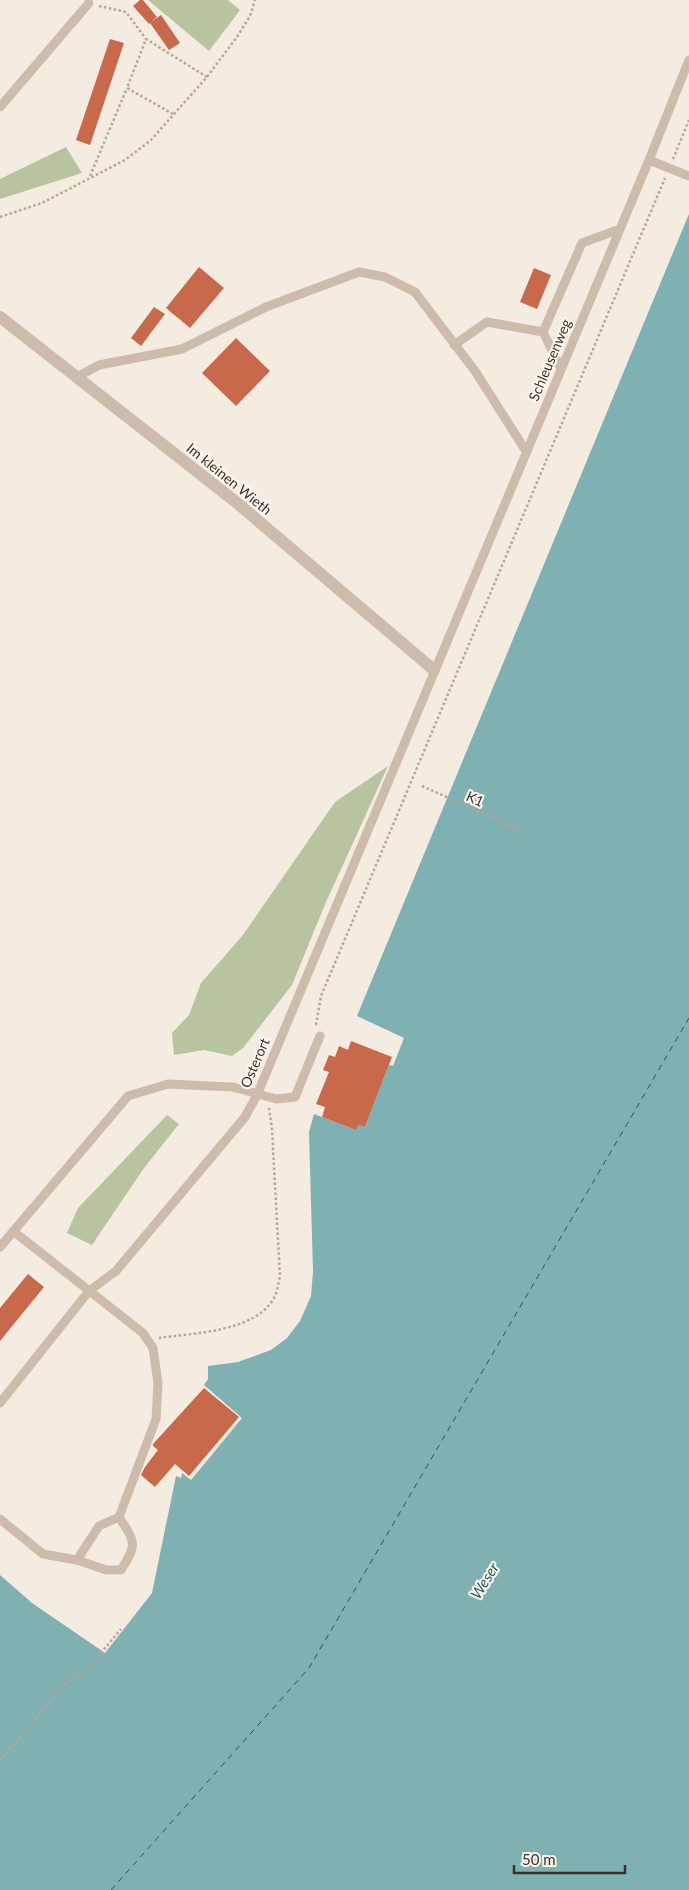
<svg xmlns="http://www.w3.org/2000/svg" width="689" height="1890" font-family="Lato,sans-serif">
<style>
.green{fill:#b8c4a0}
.water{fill:#7fb0b2}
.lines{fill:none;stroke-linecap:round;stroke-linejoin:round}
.ferry{stroke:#1f5a5e;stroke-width:1;stroke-dasharray:6 5;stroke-linecap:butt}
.building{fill:#c8694b}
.path{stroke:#b9a596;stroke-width:2.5;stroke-dasharray:2.5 2.5;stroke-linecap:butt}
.lane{stroke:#cdbbac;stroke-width:9}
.street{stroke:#cdbbac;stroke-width:12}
.labels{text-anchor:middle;stroke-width:4.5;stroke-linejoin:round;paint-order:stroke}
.street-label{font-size:14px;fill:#3b302b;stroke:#fbf5ee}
.water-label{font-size:15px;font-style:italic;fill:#1f5a5e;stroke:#fbf5ee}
</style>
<rect width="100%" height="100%" fill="#f4ebe1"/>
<path class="green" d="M148,0H228L240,10L209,51Z
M66,147L82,173L0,199V179Z
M388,766L326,902L292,985L243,1048L232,1056L204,1050L174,1055L172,1033L189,1015L201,983L243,935L335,802Z
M167,1115L179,1124L144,1168L92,1245L67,1233L78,1208Z"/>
<path class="water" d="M689,214V1890H0V1575L32,1603L105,1653L152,1593L176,1476L181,1478L182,1473L191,1480L242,1418L204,1385L208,1379V1366L238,1362L271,1350L287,1338L300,1321L311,1296L313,1272L309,1132L314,1114L356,1130L359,1125L365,1127L389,1065L393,1066L404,1038L357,1016Z"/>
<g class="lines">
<path class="ferry" d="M111,1890L309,1668L689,1018"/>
</g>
<path class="building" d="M140,0H143L157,17L151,22L161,15L180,43L169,50L150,23L149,24L133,6Z
M110,39L124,43L90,145L76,140Z
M199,267L224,288L190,328L166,308Z
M534,268L551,275L537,309L520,302Z
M154,307L165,314L141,346L131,338Z
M236,338L270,371L236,406L202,373Z
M351,1041L392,1057L365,1127L359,1125L356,1130L322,1117L325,1107L316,1104L329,1072L323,1070L329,1055L335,1057L339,1046L348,1050Z
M28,1274L44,1287L0,1341V1308Z
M204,1388L239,1417L189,1476L175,1464L155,1487L141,1475L145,1467L158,1450L153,1446V1444Z"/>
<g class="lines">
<path class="path" d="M99,6L126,12L146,39
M173,114L127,88L146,39L207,77
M673,159L689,120
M90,176L127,88
M0,217L42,203L125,160L151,140L207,77L237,37L250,16L255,0
M422,786L520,830
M316,1025L321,996L665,178
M159,1338C193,1333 258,1332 275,1296C278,1290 278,1283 280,1277L272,1129L269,1108
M0,1761L74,1673L80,1678L121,1629"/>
<path class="lane" d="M0,107L89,3
M649,160L689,176
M454,345L487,322L543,332
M561,369L543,332L582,243L620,229
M77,377L99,365L182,349L266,307L359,272L385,277L415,292L475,371L526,451
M0,1247L128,1096L168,1084L233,1087L276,1099L295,1097L320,1036
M0,1403L89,1291L116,1271L245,1117L257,1095L649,160L689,60
M0,1519L43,1554L77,1560L99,1526L119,1517L156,1419L158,1383L153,1348L143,1333L13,1231
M77,1560L106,1570H121C138,1543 135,1542 119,1517"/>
<path class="street" d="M0,317L236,502L434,670"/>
</g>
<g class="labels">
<g class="street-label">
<text transform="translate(550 360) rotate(-67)" y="5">Schleusenweg</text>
<text transform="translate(229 479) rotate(39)" y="5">Im kleinen Wieth</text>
<text transform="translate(475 799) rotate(24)" y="5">K1</text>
<text transform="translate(255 1063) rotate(-67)" y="5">Osterort</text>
</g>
<g class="water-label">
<text transform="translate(485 1581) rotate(-58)" y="5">Weser</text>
</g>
</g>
<path d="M514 1865v8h111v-8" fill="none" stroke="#3b302b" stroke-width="2.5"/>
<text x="522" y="1865" font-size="15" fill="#3b302b" stroke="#fbf5ee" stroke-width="4" paint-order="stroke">50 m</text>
</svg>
